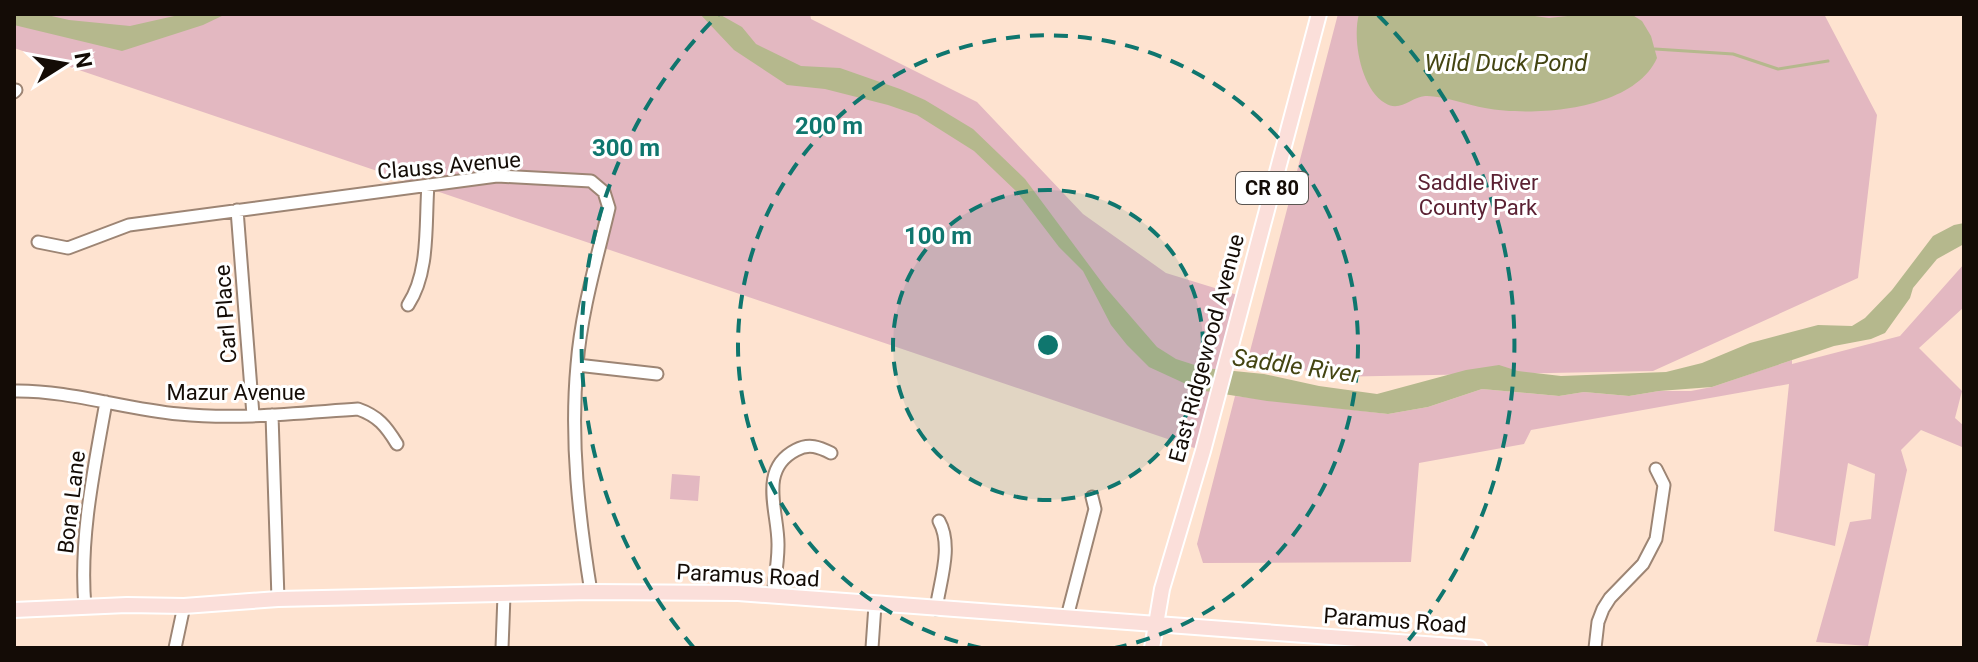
<svg xmlns="http://www.w3.org/2000/svg" width="1978" height="662" font-family="Roboto,sans-serif">
<style>
.green{fill:#e3b8c1}
.water{fill:#b5b88d}
.lines{fill:none;stroke-linecap:round;stroke-linejoin:round}
.stream{stroke:#b5b88d;stroke-width:3}
.minor-casing{stroke:#9d8574;stroke-width:15}
.major-casing{stroke:#fff;stroke-width:18}
.minor{stroke:#fff;stroke-width:11}
.major{stroke:#fbdfda;stroke-width:14}
.ring{fill:none;stroke:#0f766e;stroke-width:4;stroke-dasharray:14 10}
.labels{text-anchor:middle;stroke-width:6;stroke-linejoin:round;paint-order:stroke}
.shield{fill:#fff;stroke:#5a5551;stroke-width:2}
.shield-label{font-size:20px;font-weight:bold;fill:#140c06}
.street-label{font-size:22px;fill:#140c06;stroke:#fff}
.park-label{font-size:22px;fill:#5b2133;stroke:#fff}
.water-label{font-size:24px;font-style:italic;fill:#444512;stroke:#fff}
.centre{fill:#0f766e;stroke:#fff;stroke-width:4}
.ring-label{font-size:24px;text-anchor:middle;font-weight:bold;fill:#0f766e;stroke:#fff;stroke-width:6;stroke-linejoin:round;paint-order:stroke}
</style>
<rect width="100%" height="100%" fill="#fee3d0"/>
<path class="green" d="M14,14H810L811,19L977,102L1083,214L1166,273L1244,297L1203,451L14,48Z
M1338,14H1824L1877,115L1858,278L1653,371L1328,377L1249,355Z
M1964,264V307L1919,348L1962,391L1955,418L1964,426V446L1962,447L1921,430L1901,450L1907,470L1868,646L1816,642L1850,522L1871,519L1875,474L1848,463L1835,546L1774,531L1789,384L1531,430L1524,444L1419,463L1411,562L1203,563L1197,544L1235,396L1388,414L1428,407L1482,389L1559,396L1584,392L1629,396L1659,391H1691L1712,387L1792,360V364L1900,336Z
M672,474L700,476L698,501L670,499Z"/>
<path class="water" d="M14,14H43L69,20L130,26L183,14H226L203,25L122,51L14,25Z
M700,14H719L742,27L756,44L801,66L840,68L900,89L925,100L973,129L1025,179L1106,288L1157,347L1176,359L1204,368L1264,374L1319,386L1377,394L1466,370L1499,365L1518,371L1561,376L1666,372L1702,363L1750,343L1818,325L1852,326L1865,318L1892,290L1933,236L1954,225L1964,223V244L1937,259L1913,288L1910,298L1885,333L1871,339L1834,346L1712,387L1659,391L1629,396L1584,392L1559,396L1482,389L1428,407L1388,414L1267,401L1199,390L1149,367L1127,345L1111,325L1083,271L1059,247L1017,192L974,151L917,115L888,105L825,89L787,85L734,50Z
M1359,14H1521L1549,18L1586,14H1631L1642,21L1651,36L1657,58C1633,111 1533,117 1485,108C1468,105 1441,95 1425,96C1411,97 1400,113 1385,103C1361,89 1352,39 1359,14Z"/>
<g class="lines">
<path class="stream" d="M1655,49L1733,54L1778,69L1828,61"/>
<defs>
<path id="minor" d="M14,92L16,90
M237,210L253,415
M38,242L68,248L129,225L497,176L591,181L604,192L609,208C597,259 581,312 577,365C570,441 579,518 591,592
M408,305C430,272 425,223 428,185
M577,365L657,374
M14,391C69,390 124,409 179,414C238,420 299,413 358,409C378,416 386,426 397,444
M272,415L278,599
M773,595C775,579 778,562 778,546C779,513 757,470 796,450C809,443 819,447 831,453
M85,607C79,539 94,469 106,402
M936,609C940,581 953,546 939,521
M1067,617L1095,509L1092,497
M175,648L184,606
M502,648L504,595
M872,648L875,605
M1595,648L1598,622L1603,609L1610,598L1643,564L1656,539L1664,485L1656,469"/>
<path id="major" d="M14,610L127,605L184,606L278,599L591,592L738,593L1479,648
M1152,648L1162,589L1203,451L1319,14"/>
</defs>
<use href="#minor" class="minor-casing"/>
<use href="#major" class="major-casing"/>
<use href="#minor" class="minor"/>
<use href="#major" class="major"/>
</g>
<circle cx="1048" cy="345" r="155" fill="#0f766e" fill-opacity=".12"/>
<g class="ring">
<circle cx="1048" cy="345" r="155"/>
<path d="M981 648A310 310 0 1 1 1115 648"/>
<path d="M694 648A466 466 0 0 1 718 15M1378 15A466 466 0 0 1 1402 648"/>
</g>
<g class="labels">
<rect class="shield" x="1236" y="172" width="72" height="32" rx="6"/>
<g class="shield-label">
<text x="1272" y="195">CR 80</text>
</g>
<g class="street-label">
<text transform="translate(449 165) rotate(-5)" y="8">Clauss Avenue</text>
<text transform="translate(225 314) rotate(-94)" y="8">Carl Place</text>
<text transform="translate(1206 348) rotate(-75)" y="8">East Ridgewood Avenue</text>
<text x="236" y="400">Mazur Avenue</text>
<text transform="translate(71 502) rotate(-83)" y="8">Bona Lane</text>
<text transform="translate(748 575) rotate(3)" y="8">Paramus Road</text>
<text transform="translate(1395 620) rotate(4)" y="8">Paramus Road</text>
</g>
<g class="park-label">
<text x="1478" y="190">Saddle River<tspan x="1478" dy="25">County Park</tspan></text>
</g>
<g class="water-label">
<text x="1506" y="71">Wild Duck Pond</text>
<text transform="translate(1296 366) rotate(8)" y="8">Saddle River</text>
</g>
</g>
<circle cx="1048" cy="345" r="12" class="centre"/>
<g class="ring-label">
<text x="829" y="134">200 m</text>
<text x="626" y="156">300 m</text>
<text x="938" y="244">100 m</text>
</g>
<rect width="1978" height="662" fill="none" stroke="#140c06" stroke-width="32"/>
<g transform="translate(64 64) rotate(79)" stroke="#ffffff" stroke-width="6" paint-order="stroke">
<path d="M0-6L14 30L0 20L-14 30Z" fill="#140c06"/>
<text y="-12" font-size="22" font-weight="bold" text-anchor="middle" fill="#140c06">N</text>
</g>
</svg>
